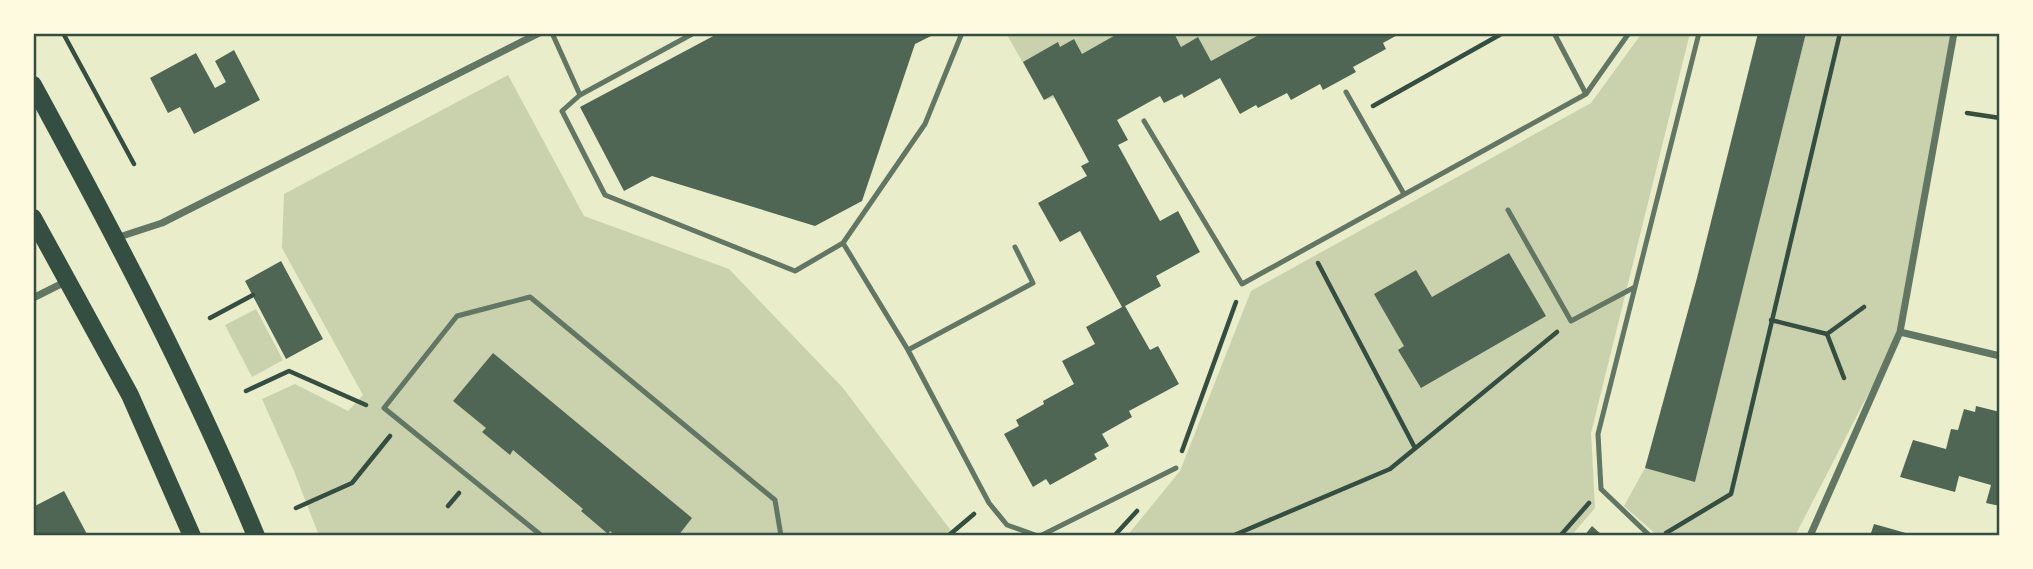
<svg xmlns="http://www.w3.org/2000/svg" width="2033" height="569" font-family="'Nunito Sans',sans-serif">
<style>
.green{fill:#cad2ad}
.building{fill:#4f6655}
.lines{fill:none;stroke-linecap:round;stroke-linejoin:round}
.path{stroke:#344e41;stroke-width:4.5}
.service{stroke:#617663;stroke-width:5}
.minor{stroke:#617663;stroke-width:7}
.primary{stroke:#344e41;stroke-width:18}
.neatline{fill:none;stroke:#344e41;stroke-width:2.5}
</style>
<rect width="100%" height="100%" fill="#e9edc9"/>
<path class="green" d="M1006,33H1266L1211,61L1044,100Z
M1642,33H1690L1591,433L1595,508L1571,536H1127L1180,471L1251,291L1591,103Z
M1806,33H1955L1900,332L1795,536H1658L1624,506L1645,468L1695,481Z
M508,75L584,216L729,269L843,388L955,536H319L294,471L262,399L295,384L348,411L363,395L282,248L284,194Z
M256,309L283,360L252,377L225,325Z"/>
<path class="building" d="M719,33H937L915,44L862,201L815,226L652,176L624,191L580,107Z
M1119,33H1174L1181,47L1198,37L1211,61L1257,36L1256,33H1401L1383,43L1386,49L1353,67L1356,72L1323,90L1320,84L1291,100L1287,93L1258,108L1256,105L1240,114L1220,78L1184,98L1182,94L1164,103L1160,96L1117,120L1128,140L1118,145L1160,221L1178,211L1200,252L1156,276L1161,286L1125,306L1150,350L1158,346L1179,384L1129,411L1132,417L1102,434L1109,446L1094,454L1097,459L1050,485L1046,479L1033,487L1004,434L1019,426L1016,420L1044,404L1043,401L1074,384L1062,361L1095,344L1086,327L1122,307L1080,231L1060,242L1038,203L1087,176L1081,166L1089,162L1053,95L1044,100L1023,62L1058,42L1060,47L1074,39L1082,54Z
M1758,33H1806L1695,482L1645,468L1697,278Z
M234,50L260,100L194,134L180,107L168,113L150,78L196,53L215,88L226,82L215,61Z
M1509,253L1546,316L1421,388L1398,350L1404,346L1374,294L1416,270L1432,297Z
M281,261L323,339L286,359L245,281Z
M493,353L692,518L678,536H616L610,531L608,534L581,511L583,509L513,450L510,455L482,432L486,428L453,401Z
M1976,406L2000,412V506L1986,503L1991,485L1959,476L1955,492L1900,477L1913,440L1946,449L1951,429L1958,430L1964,409L1975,412Z
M64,491L88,536H33V507Z
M1874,524L1913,535V536H1870Z
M1592,526L1603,536H1584Z"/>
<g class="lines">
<path class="path" d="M63,33L134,164
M1373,106L1503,33
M1967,113L2000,118
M1318,263L1415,448
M210,318L253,295
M1771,320L1827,334L1864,307
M1827,334L1844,378
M246,391L289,371L366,405
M1182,451L1236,302
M448,506L459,493
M296,508L352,483L390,436
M1666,533L1731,494L1840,33
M948,536L974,514
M1114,536L1137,511
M1232,536L1390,469L1557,332
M1560,536L1589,503"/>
<path class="service" d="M552,33L580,95L694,33
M1554,33L1586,94
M1346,92L1404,194
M580,95L562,111L605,195L795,271L843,243L925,124L962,33
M1144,121L1242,284L1586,94L1629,33
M1508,210L1571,321L1635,287
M843,243L908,350L989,503L1007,525L1038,536
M908,350L1033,283L1015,247
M542,536L384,408L457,316L530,297L775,500L781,536
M1040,536L1176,468
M1650,536L1601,489L1598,434L1699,33"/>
<path class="minor" d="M116,238L162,223L539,33
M33,298L67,281
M1900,332L2000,356
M1810,536L1900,332L1954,33"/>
<path class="primary" d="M33,85C113,232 192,381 256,536
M33,218L130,395L192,536"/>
</g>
<rect width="2033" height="569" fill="none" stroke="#fefae0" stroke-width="70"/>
<rect x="35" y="35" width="1963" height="499" class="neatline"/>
</svg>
